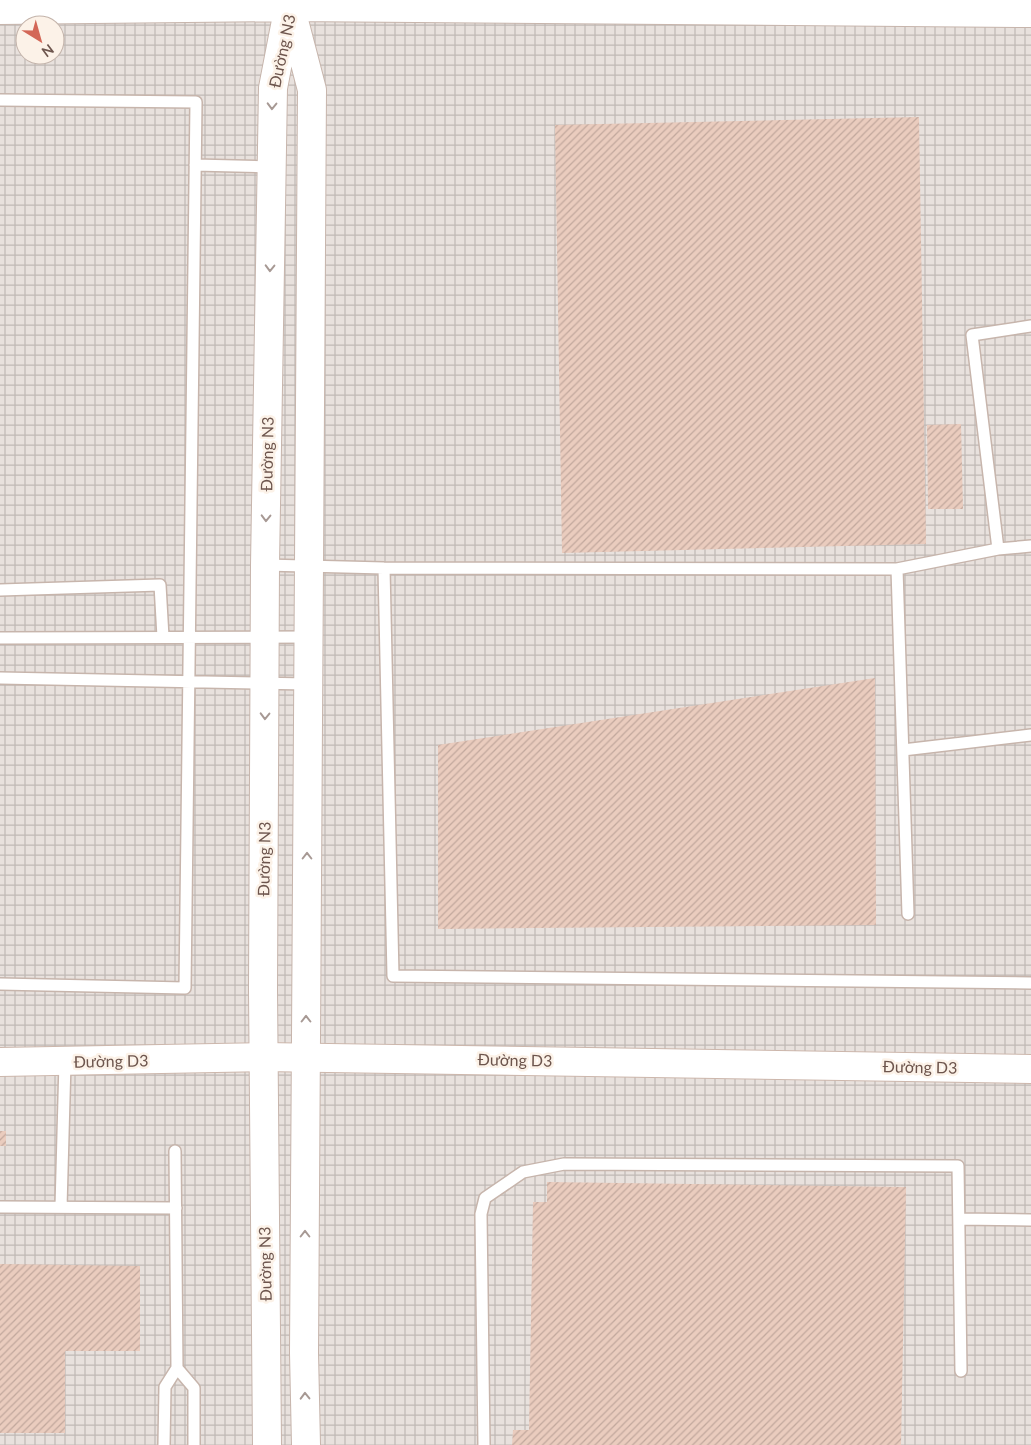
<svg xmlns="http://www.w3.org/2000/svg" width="1031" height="1445" font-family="Lato,sans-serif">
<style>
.industrial{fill:url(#industrial-grid);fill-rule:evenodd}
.building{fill:url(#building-hatch)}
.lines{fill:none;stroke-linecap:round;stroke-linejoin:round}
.service-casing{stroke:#c7b5ac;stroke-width:14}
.tertiary-casing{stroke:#c7b5ac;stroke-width:30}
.secondary-casing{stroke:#cdb7ac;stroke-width:30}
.service{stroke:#fff;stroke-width:11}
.tertiary{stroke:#fff;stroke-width:28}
.secondary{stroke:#fff;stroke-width:28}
.oneway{stroke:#a79994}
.labels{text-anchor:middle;stroke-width:5;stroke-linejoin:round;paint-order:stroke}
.street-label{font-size:16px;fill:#6d554d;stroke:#fcf2e8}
</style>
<defs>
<pattern id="industrial-grid" width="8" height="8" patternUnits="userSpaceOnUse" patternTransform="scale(1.25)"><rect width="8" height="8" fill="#e8e1dd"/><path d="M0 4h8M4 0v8" fill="none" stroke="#c0b9b5"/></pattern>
<pattern id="building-hatch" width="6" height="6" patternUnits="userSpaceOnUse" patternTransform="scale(1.25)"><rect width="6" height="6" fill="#eaccbe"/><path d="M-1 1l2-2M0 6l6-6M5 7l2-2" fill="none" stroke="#c2a89d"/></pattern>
</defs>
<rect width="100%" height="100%" fill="#f9eee3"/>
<path class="industrial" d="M0,0H1031V1445H0ZM25,25H55V55H25Z"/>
<path class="building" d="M919,117L926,544L562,553L555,125Z
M961,424L963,509H928L927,425Z
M875,678L876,925L438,929V745Z
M0,1131H6V1146H0Z
M547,1182L906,1187L901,1445H512L513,1430H529L533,1202H547Z
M0,1264L140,1266V1351H65V1433H0Z"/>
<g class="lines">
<defs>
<path id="service" d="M0,100L196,102L185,988L0,984
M195,165L271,167
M1031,326L972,335L998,549L1031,546
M265,565L384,568L897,569L998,549
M384,568L393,976L1031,983
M897,569L908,914
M0,590L160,585L163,637
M0,638L308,637
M0,678L308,684
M903,750L1031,735
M0,1207L176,1208
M61,1207L65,1062
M959,1219L1031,1220
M177,1368L194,1388V1445
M164,1445L165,1387L177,1368L175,1151
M484,1445L481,1214L485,1198L523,1172L564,1164L958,1166L961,1371"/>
<path id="tertiary" d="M0,10L291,7L1031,13
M292,13L312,90L304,1353L306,1445
M267,1445L263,990L265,565L273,88L290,0"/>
<path id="secondary" d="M0,1062L263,1057L1031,1069"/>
</defs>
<use href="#service" class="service-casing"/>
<use href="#tertiary" class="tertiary-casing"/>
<use href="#secondary" class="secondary-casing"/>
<use href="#service" class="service"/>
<use href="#tertiary" class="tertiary"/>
<use href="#secondary" class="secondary"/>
</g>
<defs><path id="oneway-chevron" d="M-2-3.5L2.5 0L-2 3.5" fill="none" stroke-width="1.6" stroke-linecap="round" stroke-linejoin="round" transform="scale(1.25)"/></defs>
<g class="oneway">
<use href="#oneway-chevron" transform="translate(272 106) rotate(91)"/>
<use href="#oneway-chevron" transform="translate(270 268) rotate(91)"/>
<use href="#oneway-chevron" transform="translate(266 518) rotate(91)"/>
<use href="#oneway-chevron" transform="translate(265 716) rotate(91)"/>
<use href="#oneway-chevron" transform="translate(307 856) rotate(-90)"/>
<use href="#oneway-chevron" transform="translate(306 1019) rotate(-90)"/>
<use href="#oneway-chevron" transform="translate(305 1234) rotate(-90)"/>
<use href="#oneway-chevron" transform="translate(305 1396) rotate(-91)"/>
</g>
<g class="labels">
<g class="street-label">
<text transform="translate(282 51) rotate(-78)" y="6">Đường N3</text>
<text transform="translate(267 454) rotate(-89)" y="6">Đường N3</text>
<text transform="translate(264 859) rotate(-89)" y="6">Đường N3</text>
<text transform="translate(515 1060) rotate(1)" y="6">Đường D3</text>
<text transform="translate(111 1061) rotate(-1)" y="6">Đường D3</text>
<text transform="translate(920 1067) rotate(1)" y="6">Đường D3</text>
<text transform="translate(265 1264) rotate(-91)" y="6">Đường N3</text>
</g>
</g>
<g transform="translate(40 40) rotate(143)"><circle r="24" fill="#fcf2e8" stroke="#c3b3aa"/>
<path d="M0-4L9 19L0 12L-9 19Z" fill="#d36757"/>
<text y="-8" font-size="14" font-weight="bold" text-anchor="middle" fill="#6d554d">N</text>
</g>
</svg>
